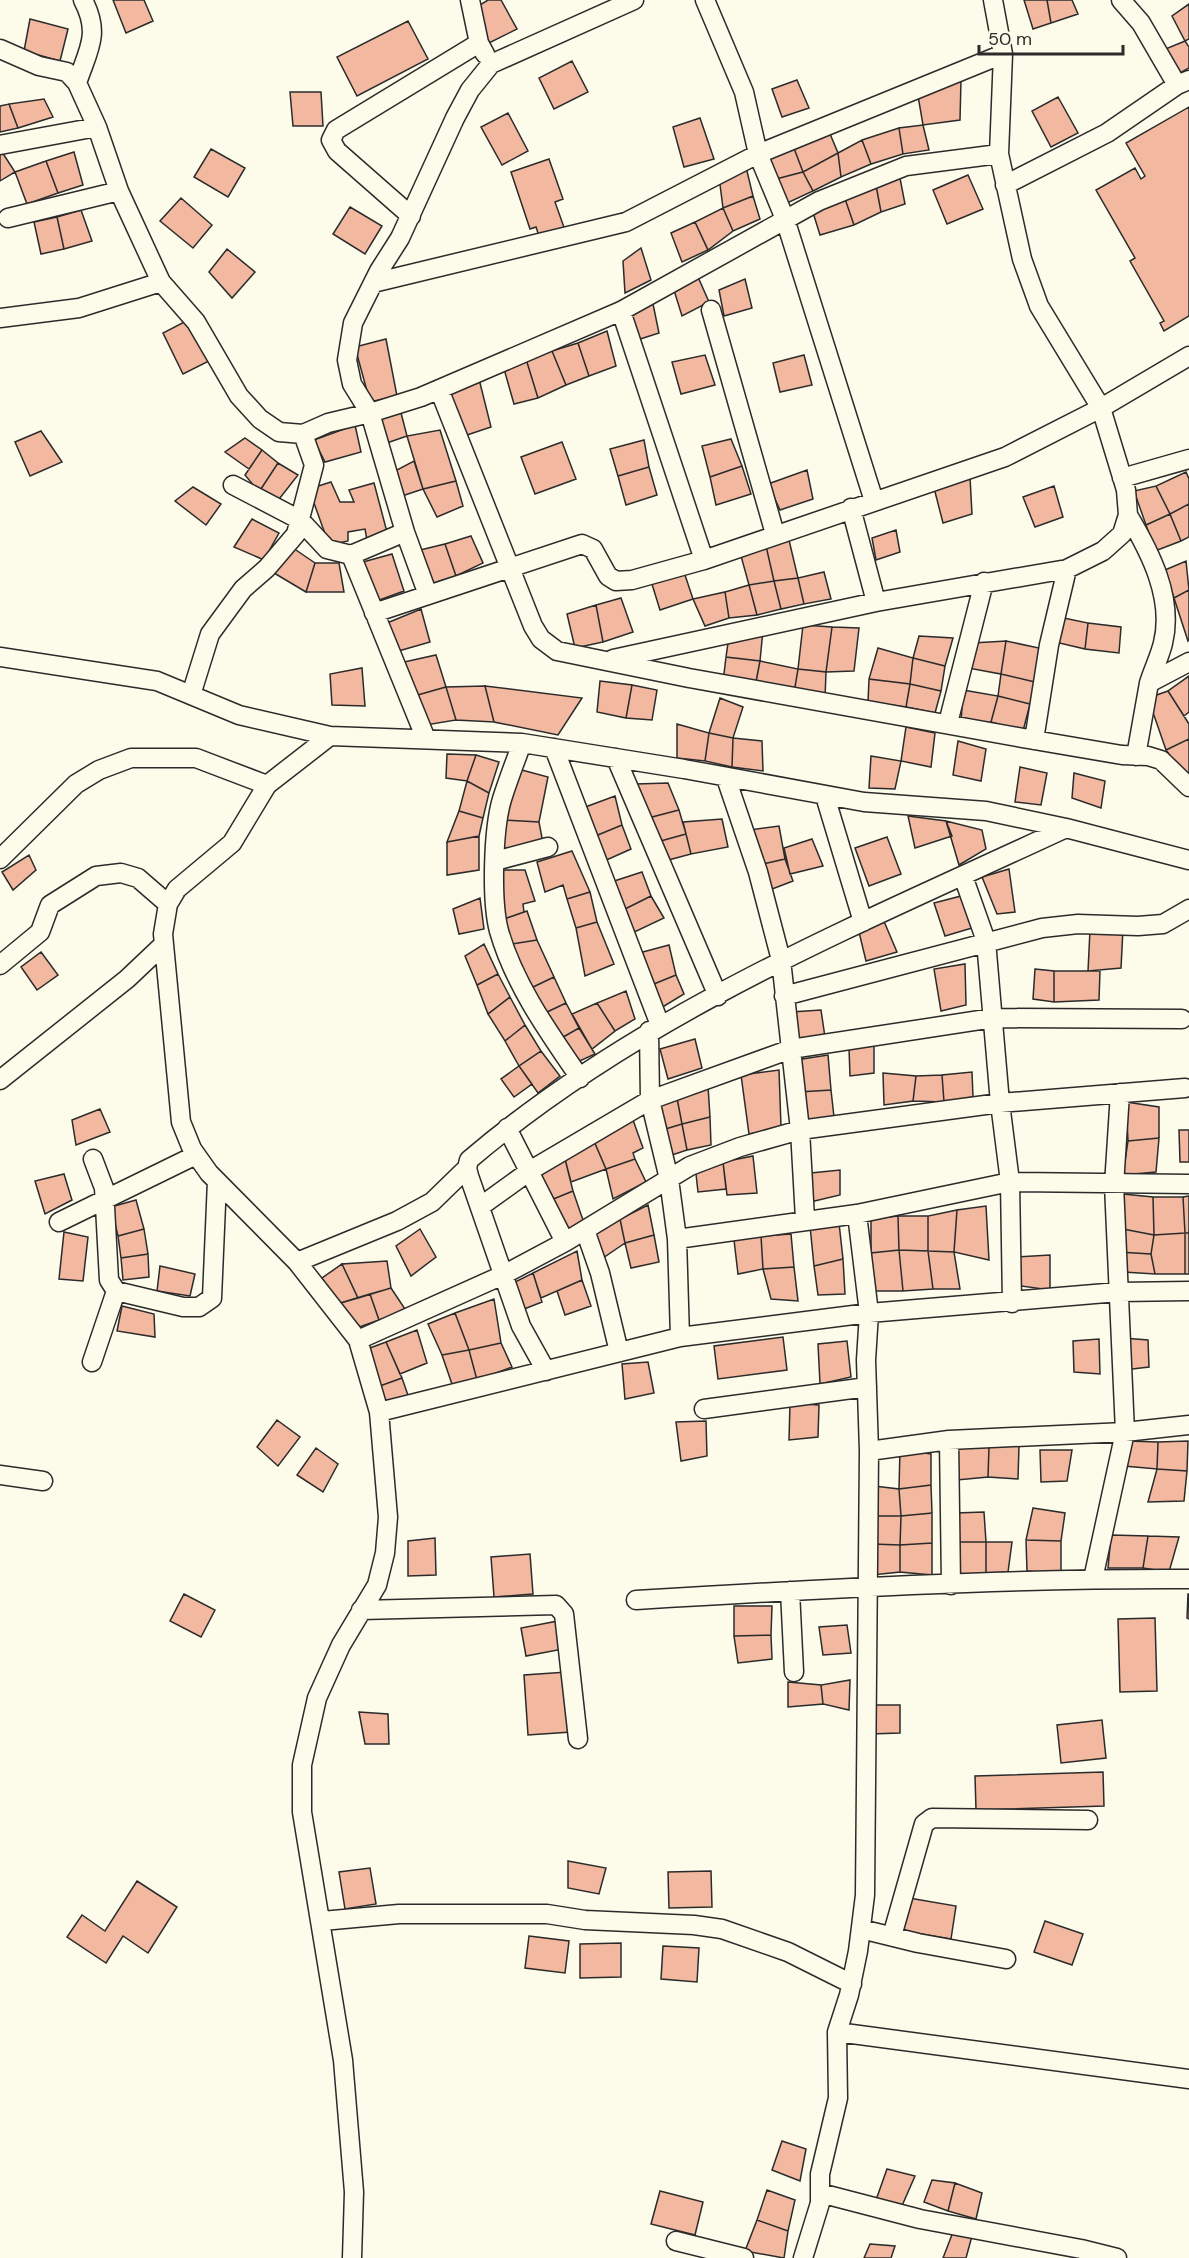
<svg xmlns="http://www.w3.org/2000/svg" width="1189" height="2258" font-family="'DM Sans',sans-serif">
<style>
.building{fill:#f2b8a0;stroke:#2b2b2b;stroke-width:1.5}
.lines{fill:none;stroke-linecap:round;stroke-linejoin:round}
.minor-casing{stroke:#2b2b2b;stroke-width:21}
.minor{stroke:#fdfbea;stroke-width:18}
</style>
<rect width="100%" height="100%" fill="#fdfbea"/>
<path class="building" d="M113,0H144L153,21L126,33Z
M488,0H501L517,29L489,43L475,8Z
M1024,0H1047L1051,23L1033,29Z
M1047,0H1072L1078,14L1051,23Z
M1189,4V39L1185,41L1172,16Z
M30,19L68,29L60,61L24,51Z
M408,21L428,59L357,96L337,57Z
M1185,41L1189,47V68L1178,74L1163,50Z
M572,61L588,92L554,109L539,78Z
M797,80L809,108L782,117L772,89Z
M961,80L960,120L923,125L917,90Z
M290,92H321L323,126H293Z
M1058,97L1078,133L1051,147L1032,111Z
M44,99L53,117L18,128L9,104Z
M9,104L18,128L0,132V106Z
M1189,107V316L1164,331L1160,323L1164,321L1130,261L1135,258L1096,190L1135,168L1141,179L1145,176L1126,143Z
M508,113L528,151L502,165L481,127Z
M700,118L714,159L684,167L673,127Z
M923,125L929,150L903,154L899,128Z
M899,128L903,154L871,164L862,140Z
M828,129L838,153L803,172L792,143Z
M862,140L871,164L841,177L838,153Z
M792,143L803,172L776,179L768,150Z
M211,149L245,168L228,197L194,177Z
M2,152L15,172L0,181V153Z
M74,152L83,185L58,193L46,161Z
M838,153L841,177L813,191L803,172Z
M549,159L563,199L555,202L566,233L541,242L536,227L530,229L511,172Z
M46,161L58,193L27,204L15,172Z
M746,167L753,196L723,208L719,177Z
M803,172L813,191L785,204L776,179Z
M899,173L905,204L881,212L875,180Z
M968,175L983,209L947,224L933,190Z
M875,180L881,212L854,225L843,193Z
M843,193L854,225L820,235L811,206Z
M753,196L760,219L733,231L723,208Z
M181,198L212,225L193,248L160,221Z
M350,207L382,226L365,254L333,234Z
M723,208L733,231L708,250L695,222Z
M81,210L92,241L64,249L57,217Z
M57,217L64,249L41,254L34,222Z
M695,222L708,250L682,262L671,233Z
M641,248L651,280L625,293L623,261Z
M227,249L255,272L232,298L209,272Z
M698,277L709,302L682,316L673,287Z
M745,279L752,308L724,316L719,290Z
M653,304L659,333L634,341L625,312Z
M190,319L211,360L183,374L163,333Z
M607,331L616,366L589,376L578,343Z
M386,339L397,396L370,402L355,347Z
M578,343L589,376L566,385L552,351Z
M552,351L566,385L538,398L526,359Z
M705,355L715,385L681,394L672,362Z
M804,355L812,385L780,392L773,363Z
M526,359L538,398L514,404L504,369Z
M479,379L491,427L464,436L449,391Z
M400,409L407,436L384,444L377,416Z
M355,425L361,452L325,462L314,440Z
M440,430L456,481L423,489L407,436Z
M41,431L62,462L30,476L15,442Z
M245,438L262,450L249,469L225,452Z
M731,439L742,466L710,477L702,446Z
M644,440L649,467L618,476L610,449Z
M562,442L576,479L535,494L521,457Z
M262,450L278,463L259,492L245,475Z
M414,461L423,489L399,497L391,473Z
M278,463L298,475L276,503L259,492Z
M742,466L751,494L716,505L710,477Z
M649,467L657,495L626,505L618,476Z
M807,470L813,499L780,510L768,484Z
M1186,472L1189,479V504L1170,514L1156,486Z
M970,477L972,514L943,523L933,484Z
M456,481L463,506L437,517L423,489Z
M331,482L340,502H354L349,490L374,483L387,532L367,540L365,529L348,532V541L329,545L309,489Z
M1054,486L1063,517L1035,527L1023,497Z
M1156,486L1170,514L1146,525L1134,491Z
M193,487L221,504L206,525L175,501Z
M1189,504V537L1181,541L1170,514Z
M1170,514L1181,541L1155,551L1146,525Z
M252,519L279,533L264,560L234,547Z
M896,530L900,552L876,560L872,538Z
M471,536L483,563L456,576L445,544Z
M789,540L798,578L774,581L766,546Z
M445,544L456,576L428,585L416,551Z
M766,546L774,581L749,585L741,556Z
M293,548L315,563L306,592L274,573Z
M392,554L404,591L374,602L363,562Z
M1186,561L1189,590L1174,598L1165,570Z
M315,563H339L344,592H306Z
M684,572L693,599L660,610L651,581Z
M824,572L831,599L804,604L798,578Z
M798,578L804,604L781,609L774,581Z
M774,581L781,609L757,615L749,585Z
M749,585L757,615L729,618L725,592Z
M1189,590V640L1188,641L1174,598Z
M725,592L729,618L705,626L693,599Z
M621,598L633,632L603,642L596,605Z
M596,605L603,642L575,648L567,614Z
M421,609L430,642L395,652L387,623Z
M1059,617L1088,623L1085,649L1055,642Z
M1088,623L1121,627L1119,653L1085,649Z
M803,625L832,627L826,672L798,669Z
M832,627L859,628L854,671L826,672Z
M763,630L760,661L726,657L729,636Z
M919,636L953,638L945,666L913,658Z
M1006,641L1001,674L968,668L972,643Z
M1006,641L1039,648L1035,682L1001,674Z
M878,648L913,658L910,684L869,679Z
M436,655L446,687L414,696L404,662Z
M726,657L760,661L755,687L723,682Z
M913,658L945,666L941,691L910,684Z
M760,661L798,669L794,693L755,687Z
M362,668L365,706L332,705L330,674Z
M798,669L826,672L825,698L794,693Z
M1001,674L1035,682L1030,704L998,696Z
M1189,676V712L1184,716L1168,691Z
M869,679L910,684L906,707L868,702Z
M600,681L632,685L626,718L597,712Z
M910,684L941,691L935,713L906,707Z
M632,685L657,690L652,720L626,718Z
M485,686L582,698L558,735L494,722Z
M485,686L494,722L456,720L446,687Z
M446,687L456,720L426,725L414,696Z
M963,690L998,696L991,722L961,723Z
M1168,691L1189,724V739L1166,750L1148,698Z
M998,696L1030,704L1023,731L991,722Z
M720,698L743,707L733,738L709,733Z
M677,724L709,733L705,761L677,758Z
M906,727L935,733L931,767L901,761Z
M709,733L733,738L732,767L705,761Z
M733,738L762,741L763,771L732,767Z
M1189,739V783L1166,750Z
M958,741L986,749L981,781L953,775Z
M447,754L476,755L467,781L446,778Z
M476,755L499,762L489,793L467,781Z
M871,756L901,761L895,789L869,788Z
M1020,767L1047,773L1041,805L1015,802Z
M518,769L548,777L539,822L503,820Z
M1074,773L1105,781L1101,808L1072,798Z
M467,781L489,793L483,818L459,811Z
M668,783L679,810L648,818L636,784Z
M615,796L622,825L593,837L580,809Z
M679,810L686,834L657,842L648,818Z
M459,811L483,818L479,836L447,842Z
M908,816L946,821L952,836L915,848Z
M722,819L728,847L691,854L683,822Z
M503,820L539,822L543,843L500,849Z
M946,821L982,830L986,849L959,865Z
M622,825L631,849L602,862L593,837Z
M779,826L785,859L763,864L749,830Z
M686,834L691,854L661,862L657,842Z
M479,836V870L447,875V842Z
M887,837L901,874L869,886L855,848Z
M812,839L823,866L790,874L784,848Z
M572,851L590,892L567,899L563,885L545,892L537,862Z
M29,855L36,870L13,890L2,872Z
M785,859L793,881L767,891L763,864Z
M1009,869L1015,912L997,914L982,877Z
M500,870H525L535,901L523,904L524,912L504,919Z
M642,872L651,896L619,912L608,883Z
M590,892L597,922L576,928L567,899Z
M651,896L664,918L628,935L619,912Z
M961,896L972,928L945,936L934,903Z
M480,898L484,929L459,934L453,909Z
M527,911L537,940L512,944L504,919Z
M883,919L897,952L866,961L858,928Z
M597,922L614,964L585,976L576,928Z
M1123,929L1121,968L1088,971L1090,930Z
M537,940L554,977L531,988L512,944Z
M484,944L498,974L477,985L465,956Z
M669,945L676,975L649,986L639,953Z
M41,952L58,975L37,990L21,967Z
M965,964L966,1005L941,1011L934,969Z
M1035,969L1054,971V1002L1033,999Z
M1054,971H1100L1099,1000L1054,1002Z
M498,974L510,997L488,1014L477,985Z
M676,975L684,994L656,1011L649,986Z
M554,977L566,1003L545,1013L531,988Z
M626,991L635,1019L615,1031L597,1003Z
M510,997L525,1025L505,1041L488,1014Z
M566,1003L579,1028L558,1040L545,1013Z
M597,1003L615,1031L592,1049L572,1014Z
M821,1010L825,1037L793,1040L791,1012Z
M525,1025L541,1051L519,1066L505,1041Z
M579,1028L595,1054L573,1064L558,1040Z
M695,1039L702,1068L668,1079L660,1049Z
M874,1046V1073L850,1076L849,1048Z
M541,1051L560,1076L538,1093L519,1066Z
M828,1055L831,1090L799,1092L796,1060Z
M519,1066L532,1084L514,1097L501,1079Z
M779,1070L781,1127L749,1134L741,1075Z
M972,1072L973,1097L944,1102L942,1075Z
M883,1073L916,1076L913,1101L884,1105Z
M942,1075L944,1102L913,1101L916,1076Z
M708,1086L710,1117L682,1124L676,1093Z
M831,1090L834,1117L801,1120L799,1092Z
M676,1093L682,1124L659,1131L655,1100Z
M1126,1102L1159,1107V1138L1128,1141Z
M100,1109L110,1132L76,1145L72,1120Z
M710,1117L711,1145L687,1150L682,1124Z
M633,1120L643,1148L633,1153L635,1159L606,1169L594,1141Z
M682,1124L687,1150L663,1158L659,1131Z
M1179,1130H1189V1162H1180Z
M1159,1138L1156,1172L1123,1175L1128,1141Z
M594,1141L606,1169L571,1182L565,1159Z
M753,1156L757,1193L727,1195L723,1162Z
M565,1159L573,1191L551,1200L538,1174Z
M635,1159L646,1182L613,1199L606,1169Z
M723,1162L726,1189L698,1192L695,1165Z
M840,1170V1195L806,1203L801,1174Z
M64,1174L72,1200L45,1214L35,1181Z
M573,1191L584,1223L562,1232L551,1200Z
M1123,1194L1153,1197L1154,1235L1123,1229Z
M1189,1196V1233H1185L1183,1197Z
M1153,1197H1183L1185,1233L1154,1235Z
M136,1200L144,1229L118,1236L111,1207Z
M648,1205L654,1235L625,1243L620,1219Z
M986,1206L989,1260L954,1252L957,1210Z
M957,1210L954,1252L928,1251V1216Z
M898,1216H928V1251L899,1250Z
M898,1216L899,1250L871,1253V1219Z
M620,1219L625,1243L597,1262L588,1233Z
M839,1223L843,1259L814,1266L810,1226Z
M144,1229L148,1254L121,1258L118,1236Z
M420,1229L436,1257L411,1276L396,1246Z
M1123,1229L1154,1235L1151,1254L1118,1252Z
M64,1232L88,1237L83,1281L59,1279Z
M1185,1233V1274H1155L1151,1254L1154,1235Z
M1185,1233H1189V1274H1185Z
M791,1234L794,1267L763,1269L761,1236Z
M654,1235L659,1262L631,1268L625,1243Z
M761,1236L763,1269L738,1274L734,1240Z
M899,1250L928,1251L933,1289L903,1291Z
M899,1250L903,1291H875L871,1253Z
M577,1251L582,1280L541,1298L533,1273Z
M928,1251L954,1252L960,1289H933Z
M1118,1252L1151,1254L1155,1274L1123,1272Z
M148,1254L149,1277L123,1280L121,1258Z
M1050,1255V1290L1015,1285V1257Z
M843,1259L845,1294L818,1295L814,1266Z
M387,1261L391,1288L358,1298L342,1264Z
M342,1264L358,1298L337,1304L322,1278Z
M160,1266L195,1274L190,1296L157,1291Z
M794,1267L798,1301L771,1299L763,1269Z
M533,1273L542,1302L519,1311L509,1285Z
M582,1280L591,1306L565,1315L557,1291Z
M391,1288L407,1312L379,1320L370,1294Z
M370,1294L379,1320L351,1330L337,1304Z
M494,1299L501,1343L469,1350L455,1313Z
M122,1306L154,1314L155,1337L117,1331Z
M455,1313L469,1350L442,1355L428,1324Z
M417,1330L427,1363L400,1374L386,1342Z
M783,1337L787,1370L718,1379L714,1346Z
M1123,1338L1148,1340L1149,1367L1124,1370Z
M1099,1339L1100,1374L1074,1372L1073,1341Z
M847,1341L851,1377L820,1384L818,1344Z
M386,1342L402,1378L377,1387L362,1351Z
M501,1343L512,1367L477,1380L469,1350Z
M469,1350L477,1380L453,1387L442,1355Z
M648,1362L654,1393L625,1399L622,1364Z
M402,1378L410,1401L386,1410L377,1387Z
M790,1403L819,1405L818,1437L789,1440Z
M277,1420L300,1437L278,1466L257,1447Z
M706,1421L707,1456L681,1461L676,1422Z
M1127,1441L1158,1442L1157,1469L1124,1466Z
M1188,1441L1187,1471L1157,1469L1158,1442Z
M957,1446L989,1447L988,1477L957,1480Z
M1019,1446L1018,1479L988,1477L989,1447Z
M316,1448L338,1464L323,1492L297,1475Z
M900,1449L931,1454V1485L899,1489Z
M1040,1450H1072L1067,1481L1041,1482Z
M1157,1469L1187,1471L1184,1501L1148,1502Z
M931,1485L932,1513L901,1516L899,1489Z
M874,1486L899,1489L901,1516H874Z
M1033,1508L1065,1513L1061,1541L1026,1540Z
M984,1512L986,1542H957L955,1513Z
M932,1513V1543L900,1545L901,1516Z
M874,1516H901L900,1545L872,1544Z
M1111,1535L1148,1536L1143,1568H1108Z
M1148,1536L1179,1537L1169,1572L1143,1568Z
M435,1538L436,1575L408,1576V1541Z
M1026,1540L1061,1541V1574L1027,1571Z
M957,1542H986V1573L957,1575Z
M986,1542H1012L1008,1572L986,1573Z
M932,1543V1575L900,1572V1545Z
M872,1544L900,1545V1572L872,1575Z
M530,1554L533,1594L494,1597L491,1557Z
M184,1594L215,1610L201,1637L170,1621Z
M1188,1594H1189V1619L1187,1618Z
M734,1606H772L771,1635L734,1636Z
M1155,1618L1157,1691L1120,1692L1118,1619Z
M558,1621L563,1649L526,1656L521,1628Z
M847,1625L851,1653L823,1655L819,1627Z
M771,1635L772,1659L738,1663L734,1636Z
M567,1672L571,1732L528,1735L524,1675Z
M850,1680L849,1710L823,1704L821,1685Z
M788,1682L821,1685L823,1704L788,1707Z
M874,1705H900V1733L870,1734Z
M359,1712L388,1714L389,1744H365Z
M1102,1720L1106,1758L1061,1763L1057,1725Z
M1103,1772L1104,1806L976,1810L975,1776Z
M568,1861L606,1868L599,1894L568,1888Z
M370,1868L376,1904L345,1909L339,1872Z
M711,1871L712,1907L669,1908L668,1872Z
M137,1881L177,1907L148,1953L123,1936L106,1963L67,1937L82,1915L105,1931Z
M909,1898L956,1906L951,1939L903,1931Z
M1045,1921L1083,1934L1072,1965L1034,1952Z
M529,1936L569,1941L565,1973L525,1968Z
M621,1943V1977L580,1978V1944Z
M663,1946L699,1948L697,1982L661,1979Z
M782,2141L806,2149L800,2181L772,2170Z
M887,2169L915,2176L901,2208L876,2200Z
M932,2180L955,2183L948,2211L924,2202Z
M955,2183L982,2193L976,2219L948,2211Z
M767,2190L795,2200L788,2231L757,2220Z
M660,2191L703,2202L695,2235L651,2224Z
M757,2220L788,2231L784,2258L745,2251Z
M953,2232L972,2236L966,2258H943Z
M870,2244L895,2246L891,2258H864Z"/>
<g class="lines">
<defs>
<path id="minor" d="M470,0L479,43L485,54
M705,0L744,92L758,154L785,219L874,501
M993,0L1003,54L999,154L1022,259L1039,306L1101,408L1126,490L1128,515L1122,534L1103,551L1067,569
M1121,0L1141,23L1177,85L1189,80
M0,49L39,66L67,72L77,83L97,127L119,191L161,282L196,322L239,396L260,419L279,432L303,434L328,423L370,413L352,384L347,360L353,323L379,271L400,238L455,118L470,90L491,64L634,0
M77,83C88,50 101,34 83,0
M0,145L97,127
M1005,185L1107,133L1177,85
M411,216L337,151L331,140L336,130L479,43
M8,218L119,191
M373,283L626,222L758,154L1003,54
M711,310L775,534
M621,311L704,560
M0,318L79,308L161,282
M439,389L533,626L541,639L557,651L689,678L1034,740L1122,755L1148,756L1161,760L1189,787
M1122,478L1189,459
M233,485L300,520L327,549L351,555
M851,508L876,602
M1128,515C1150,552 1174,598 1163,643C1160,656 1153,670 1149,683
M405,532L351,555L426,739
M428,595L405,532L370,413L421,397L621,311L819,201L906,166L999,154
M374,613L582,544L593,549L608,576L616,581L632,580L704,560L1005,457L1101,408L1189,356
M0,657L157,681L239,715L330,736L522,743L684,769L864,802L986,811L1066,828L1189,860
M613,659L876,602L1067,569L1049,645L1034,740
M191,695L210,634L243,589L267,568L296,534L314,465L303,434
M948,723L984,582
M522,743C515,762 508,780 502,799C493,829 491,901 499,931C514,984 549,1033 580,1078
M554,748L660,1025
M1136,756L1149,683L1189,662
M616,758L718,996
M726,778L758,872L781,960L800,1130L805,1219
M267,785L232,843L177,889L168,904L163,934L181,1122L192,1149L209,1173L297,1262L358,1340L379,1412L388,1517L385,1553L377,1585L341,1645L317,1698L302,1765V1812L343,2060L354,2192L352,2258
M825,796L863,922
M0,859L76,784L99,770L131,758H196L267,785L330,736
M495,861L548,847
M963,876L986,941L1000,1103L1010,1182L1012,1303
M0,965L40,932L50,905L96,876L121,873L138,878L168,904
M784,996L1042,928L1078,924L1138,926L1163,924L1189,909
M649,1031L650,1100L669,1179L677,1239L680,1337
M0,1080L127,979L164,944
M507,1128L565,1242
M93,1159L104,1188L109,1280L116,1291L183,1307H199L212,1298L217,1181
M481,1206L531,1170L650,1100L791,1049L993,1018L1182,1019
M59,1222L196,1155
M585,1230L600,1273L619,1352
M677,1239L857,1214L1010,1182L1189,1184
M297,1262L397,1221L432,1202L467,1168
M358,1340L503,1275L565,1242L690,1166L740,1147L800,1130L1000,1103L1185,1088
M92,1362L116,1291
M546,1371L521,1326L469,1176L467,1168L469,1160C644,1011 860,924 1066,828
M704,1409L867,1387
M379,1412L680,1337L869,1313L1118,1292L1189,1291
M949,1440L951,1585
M869,1451L949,1440L1125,1432L1189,1425
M0,1475L43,1481
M1093,1579L1125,1432L1114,1185L1120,1093
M790,1591L794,1672
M636,1600C820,1589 1004,1578 1189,1579
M361,1610L556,1605L564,1614L578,1739
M322,1921L399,1914H547L585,1920L694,1925L722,1929L788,1952L852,1984
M861,1929L918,1943L1006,1959
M892,1936L924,1824L932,1818L1088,1820
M837,2032L1189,2079
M820,2193L920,2219L1081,2249L1117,2258
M676,2241L744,2258
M803,2258L820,2203V2174L838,2098L837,2032L849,1995L858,1951L865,1895L869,1451L866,1360L869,1313L857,1214"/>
</defs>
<use href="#minor" class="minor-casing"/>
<use href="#minor" class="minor"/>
</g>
<path d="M979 45v9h144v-9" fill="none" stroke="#2b2b2b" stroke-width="3"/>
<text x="988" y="45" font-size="18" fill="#2b2b2b" stroke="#fdfbea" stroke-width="4.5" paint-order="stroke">50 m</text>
</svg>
